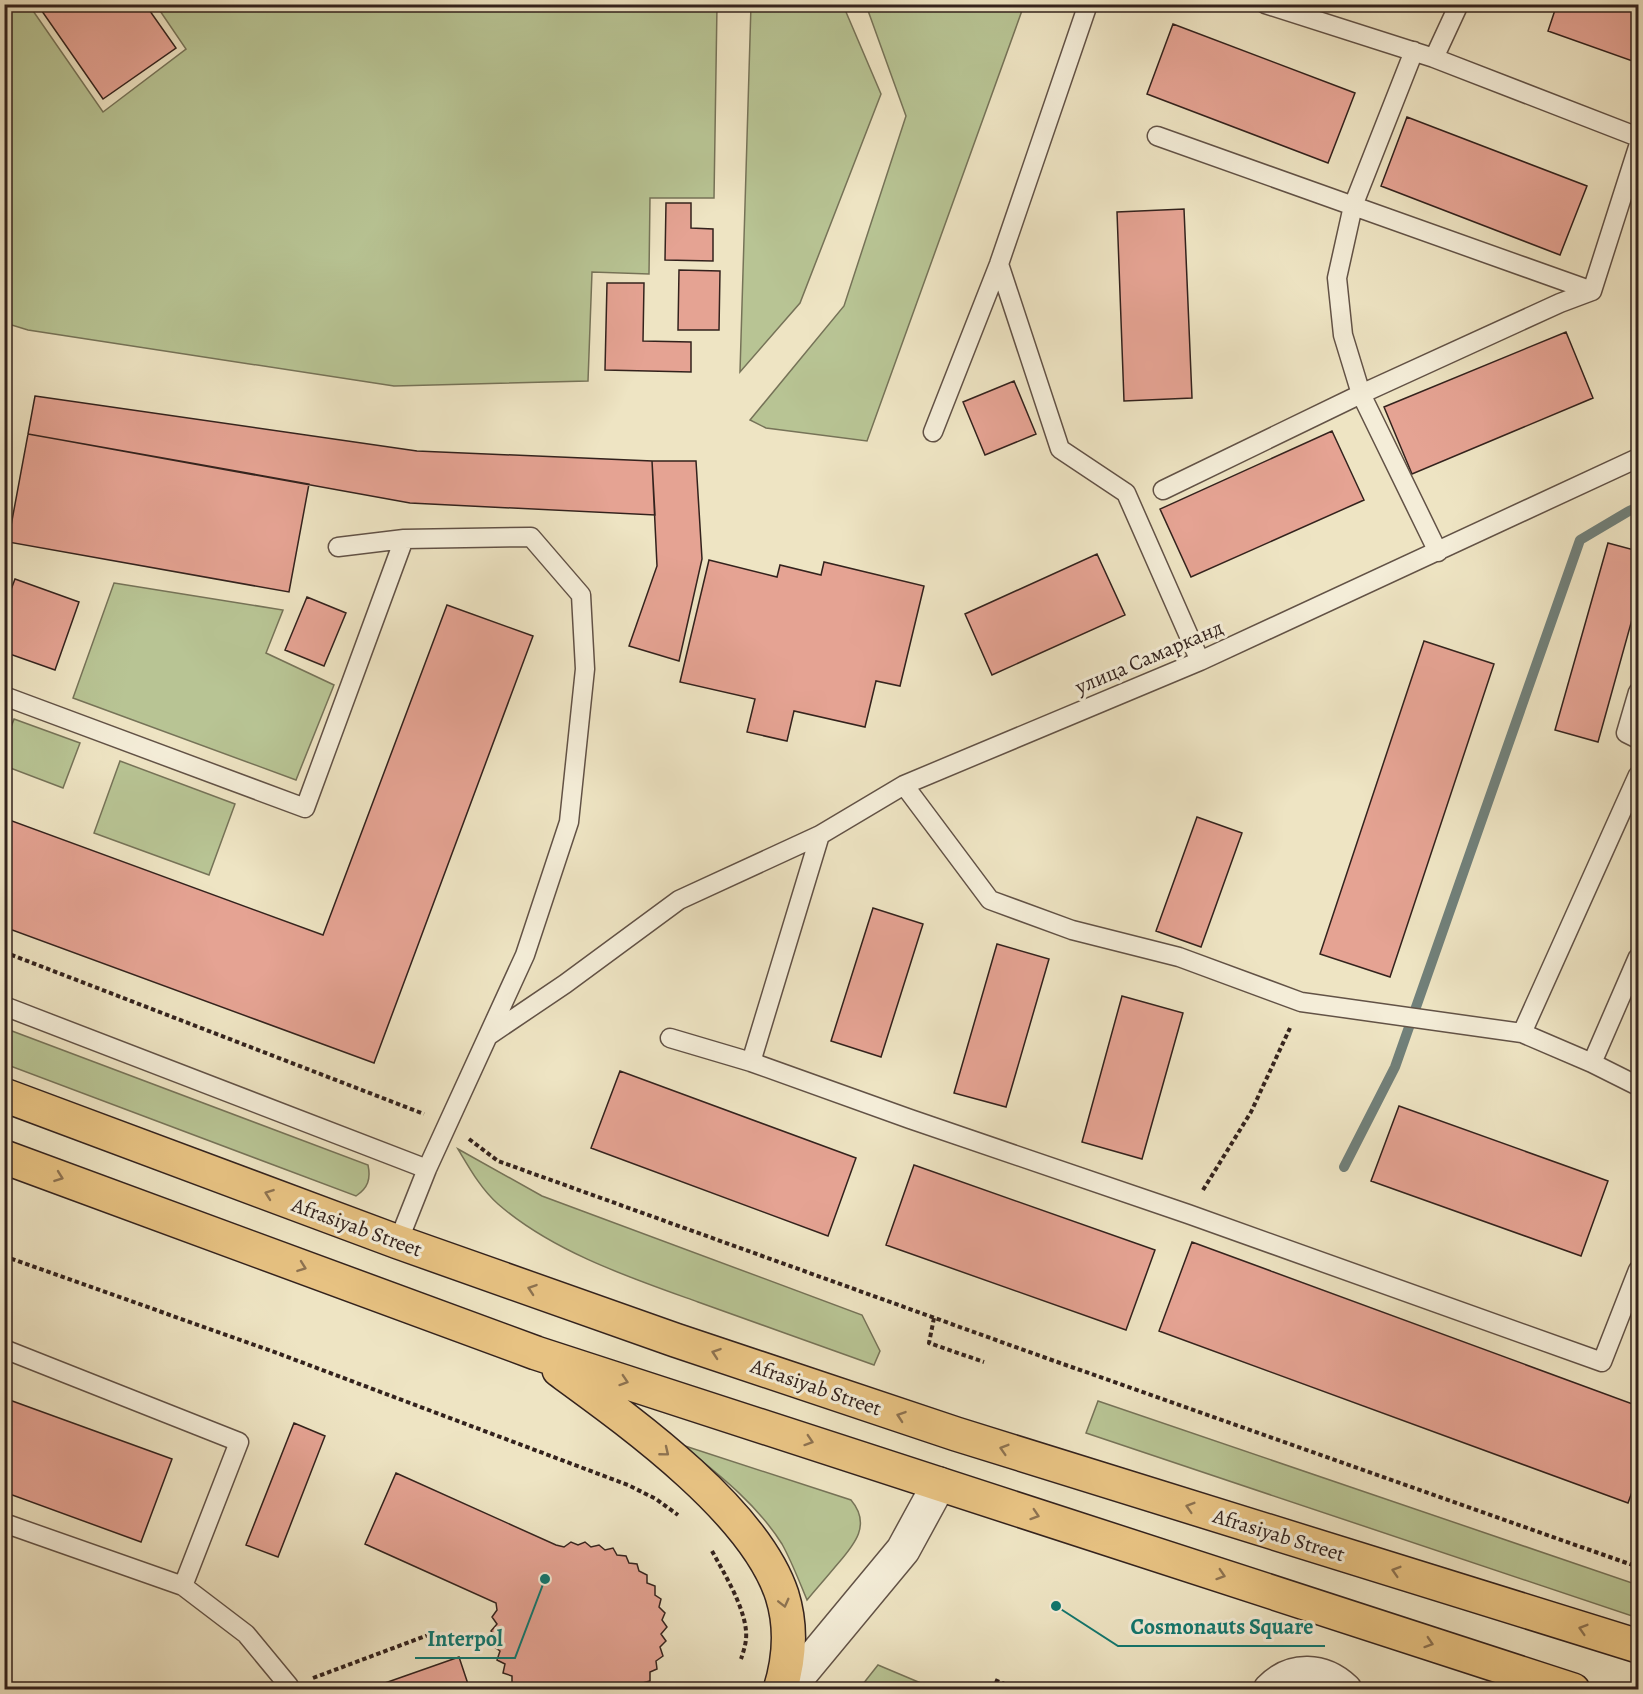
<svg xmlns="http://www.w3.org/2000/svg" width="1643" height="1694" font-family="Alegreya,serif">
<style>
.green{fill:#b8c494;stroke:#767358;stroke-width:1.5}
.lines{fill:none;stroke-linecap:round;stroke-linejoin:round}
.stream{stroke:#71807a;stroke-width:10}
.building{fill:#e5a393;stroke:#33221d;stroke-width:1.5}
.lane-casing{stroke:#625246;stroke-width:21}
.street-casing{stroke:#625246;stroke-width:36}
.primary-casing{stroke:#33221d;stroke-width:36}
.path{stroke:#33221d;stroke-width:4;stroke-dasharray:4.5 3;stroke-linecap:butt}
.lane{stroke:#f4edd8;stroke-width:18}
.street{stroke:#f4edd8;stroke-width:33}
.primary{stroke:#e7c282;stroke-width:33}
.oneway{stroke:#8d7250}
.labels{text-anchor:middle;stroke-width:6;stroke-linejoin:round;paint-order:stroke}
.street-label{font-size:21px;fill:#33221d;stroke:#f4edd8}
.leader{fill:none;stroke:#0f766e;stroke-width:2}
.callout-dot{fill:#0f766e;stroke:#f4edd8;stroke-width:2}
.callout-label{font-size:22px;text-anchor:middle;font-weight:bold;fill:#0f766e;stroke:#f4edd8;stroke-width:6;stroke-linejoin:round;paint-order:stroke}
</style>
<rect width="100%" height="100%" fill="#eee4c3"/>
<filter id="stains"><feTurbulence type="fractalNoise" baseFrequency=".00333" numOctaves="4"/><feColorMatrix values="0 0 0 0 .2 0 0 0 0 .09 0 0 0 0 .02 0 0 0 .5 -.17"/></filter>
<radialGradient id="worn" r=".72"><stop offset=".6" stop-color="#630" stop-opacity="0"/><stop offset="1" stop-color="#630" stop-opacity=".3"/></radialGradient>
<path class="green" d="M5,4L29,5L103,112L186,49L156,5H717L714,198H650L649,274L592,272L588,381L394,386L28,330L5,323Z
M751,5H843L881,94L800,303L740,372Z
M866,5H1024L867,441L766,428L750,420L844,306L906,116Z
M114,583L283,610L266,653L334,685L296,780L73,698Z
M14,719L80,743L63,788L5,766V744Z
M120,761L235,804L209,875L94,833Z
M4,1028L368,1165C371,1179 368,1188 356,1196L5,1064Z
M458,1149L542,1196L862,1315L880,1351L874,1365C815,1344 757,1323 698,1302C631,1278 553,1252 498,1204C481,1189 470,1169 458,1149Z
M1098,1401L1638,1585V1618L1086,1433Z
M682,1445L851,1500C873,1526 852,1547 835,1567C826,1578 816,1589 807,1600C799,1581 792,1562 782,1544C757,1504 718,1474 682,1445Z
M878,1665L935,1689H859Z"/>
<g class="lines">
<path class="stream" d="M1344,1167L1395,1067L1580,540L1629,511L1638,507"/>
</g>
<path class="building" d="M37,4H145L176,48L103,99Z
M1557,4H1638V63L1548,31Z
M1173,24L1355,93L1328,163L1147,94Z
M1407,117L1587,186L1560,255L1381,186Z
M666,203H691V228L713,229V261L665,260Z
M1184,209L1192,398L1124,401L1117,212Z
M679,270L720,271L719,330H678Z
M607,283H644L643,341L691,342V372L605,370Z
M1566,332L1593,398L1412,474L1384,407Z
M1014,381L1036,434L985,455L963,402Z
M35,396L417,451L652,461L655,515L410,503L28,434Z
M1332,431L1364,500L1191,577L1160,509Z
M28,434L309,484L289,592L8,542Z
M652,461H696L702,559L679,661L629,646L657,566Z
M1608,543L1638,551V598L1598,742L1555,730Z
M1097,554L1125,615L992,675L965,614Z
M709,560L777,577L780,565L821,575L824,562L924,586L900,686L876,681L865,727L794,711L787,741L747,732L755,699L680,682Z
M15,579L79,602L55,670L4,652V608Z
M307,597L346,613L324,666L285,650Z
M447,605L533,636L374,1063L4,927V818L323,935Z
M1424,641L1494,664L1390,977L1320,954Z
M1197,817L1242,833L1201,947L1156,931Z
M873,908L923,924L881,1057L831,1041Z
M997,944L1049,959L1006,1107L954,1093Z
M1122,996L1183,1013L1142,1159L1082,1142Z
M620,1071L856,1158L828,1236L591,1148Z
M1399,1106L1608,1181L1581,1256L1371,1181Z
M914,1165L1155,1250L1126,1330L886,1245Z
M1192,1242L1638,1406V1495L1632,1492L1628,1503L1159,1331Z
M4,1398L172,1459L141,1542L4,1492Z
M294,1423L325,1436L278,1557L246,1545Z
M396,1473L556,1545L564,1547L571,1542L578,1545L585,1542L591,1547L599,1545L605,1550L613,1548L617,1555L626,1556L629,1563L637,1564L639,1571L647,1575V1583L655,1586V1595L661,1599L659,1607L665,1613L662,1620L667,1627L661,1634L666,1641L660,1647L663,1656L656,1661L657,1669L650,1672V1681L642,1683L641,1690H521L520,1686L512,1685V1676L503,1673L505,1664L497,1660L500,1651L493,1646L497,1638L491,1631L497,1624L492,1617L497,1610L496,1603L365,1544Z
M459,1657L470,1690H365Z"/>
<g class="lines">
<defs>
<path id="lane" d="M1265,4L1434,58L1638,137
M1414,51L1353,206L1337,278L1343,335L1361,394L1438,552
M1434,58L1459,4
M1157,136L1592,291
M999,264L1060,449L1126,493L1200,661
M933,432L999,264L1088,4
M1163,490L1361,394L1560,303L1592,291L1638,147
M338,547L404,539L531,537L581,595L585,669L569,822L525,955L427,1169L398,1242
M1638,692L1626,733L1638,739
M4,696L305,808L404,539
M904,785L990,900L1072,930L1179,957L1301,1002L1522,1033L1592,1063L1638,1086
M4,1006L427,1169
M1522,1033L1638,775
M488,1036L565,984L679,900L820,835L904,785L1200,661L1638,458
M670,1038L751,1062L910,1119L1188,1214L1602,1362L1638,1270
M751,1062L820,835
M1592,1063L1638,957
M4,1349L239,1442L183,1586L4,1523
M183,1586L246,1634L289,1686"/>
<path id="street" d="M787,1690L903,1550L939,1484
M1270,1690C1292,1667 1323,1669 1345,1690"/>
<path id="primary" d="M4,1095L398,1242L675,1340L956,1434L1638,1646
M4,1157L536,1353L1573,1690
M559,1370C629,1421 754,1510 782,1595C792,1627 790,1658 780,1690"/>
</defs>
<use href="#lane" class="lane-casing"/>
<use href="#street" class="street-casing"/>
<use href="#primary" class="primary-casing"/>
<path class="path" d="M4,952L424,1114
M469,1139L498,1161L1046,1358L1638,1567
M1203,1190L1251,1112L1290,1028
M4,1256L277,1353L628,1485L656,1499L678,1515
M934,1318L929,1343L984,1362
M712,1551C724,1573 744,1606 746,1631C747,1641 744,1650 741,1659
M313,1678L439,1631
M995,1680L1019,1690"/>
<use href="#lane" class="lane"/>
<use href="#street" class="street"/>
<use href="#primary" class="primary"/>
</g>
<defs><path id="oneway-chevron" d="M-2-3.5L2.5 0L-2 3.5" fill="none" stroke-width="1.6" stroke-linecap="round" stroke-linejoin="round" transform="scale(1.5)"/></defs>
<g class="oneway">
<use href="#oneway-chevron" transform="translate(59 1177) rotate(20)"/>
<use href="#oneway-chevron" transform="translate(269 1194) rotate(-160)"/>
<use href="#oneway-chevron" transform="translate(302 1267) rotate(20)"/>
<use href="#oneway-chevron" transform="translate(532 1289) rotate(-161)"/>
<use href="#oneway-chevron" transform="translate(716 1353) rotate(-161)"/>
<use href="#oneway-chevron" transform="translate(624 1381) rotate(18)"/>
<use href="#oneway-chevron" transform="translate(901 1416) rotate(-161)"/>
<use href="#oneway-chevron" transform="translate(809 1441) rotate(18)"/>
<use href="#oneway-chevron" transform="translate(1004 1449) rotate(-163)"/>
<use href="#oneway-chevron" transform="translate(665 1452) rotate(39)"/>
<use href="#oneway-chevron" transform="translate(1190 1507) rotate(-163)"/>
<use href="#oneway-chevron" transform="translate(1035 1515) rotate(18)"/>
<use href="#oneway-chevron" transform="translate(1396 1571) rotate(-163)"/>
<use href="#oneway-chevron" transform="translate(1221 1575) rotate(18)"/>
<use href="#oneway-chevron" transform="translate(784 1603) rotate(76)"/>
<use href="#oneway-chevron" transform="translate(1583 1629) rotate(-163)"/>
<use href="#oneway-chevron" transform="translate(1429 1643) rotate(18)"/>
</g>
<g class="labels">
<g class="street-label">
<text transform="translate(1149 657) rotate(-23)" y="7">улица Самарканд</text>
<text transform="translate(357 1227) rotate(20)" y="7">Afrasiyab Street</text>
<text transform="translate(816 1387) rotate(19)" y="7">Afrasiyab Street</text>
<text transform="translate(1279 1535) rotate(17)" y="7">Afrasiyab Street</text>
</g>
</g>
<path class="leader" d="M1056 1606L1118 1646H1325M545 1579L515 1658H415"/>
<g class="callout-dot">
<circle cx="1056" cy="1606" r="6"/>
<circle cx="545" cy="1579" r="6"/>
</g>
<g class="callout-label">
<text x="1222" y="1634">Cosmonauts Square</text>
<text x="465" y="1646">Interpol</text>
</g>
<rect width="1643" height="1694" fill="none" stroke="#eee4c3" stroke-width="24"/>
<rect x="6" y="6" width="1631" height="1682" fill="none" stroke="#33221d" stroke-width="3"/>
<rect x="12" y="12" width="1619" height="1670" fill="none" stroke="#33221d" stroke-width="1.5"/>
<rect width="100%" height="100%" filter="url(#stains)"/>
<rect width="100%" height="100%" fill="url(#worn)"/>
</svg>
